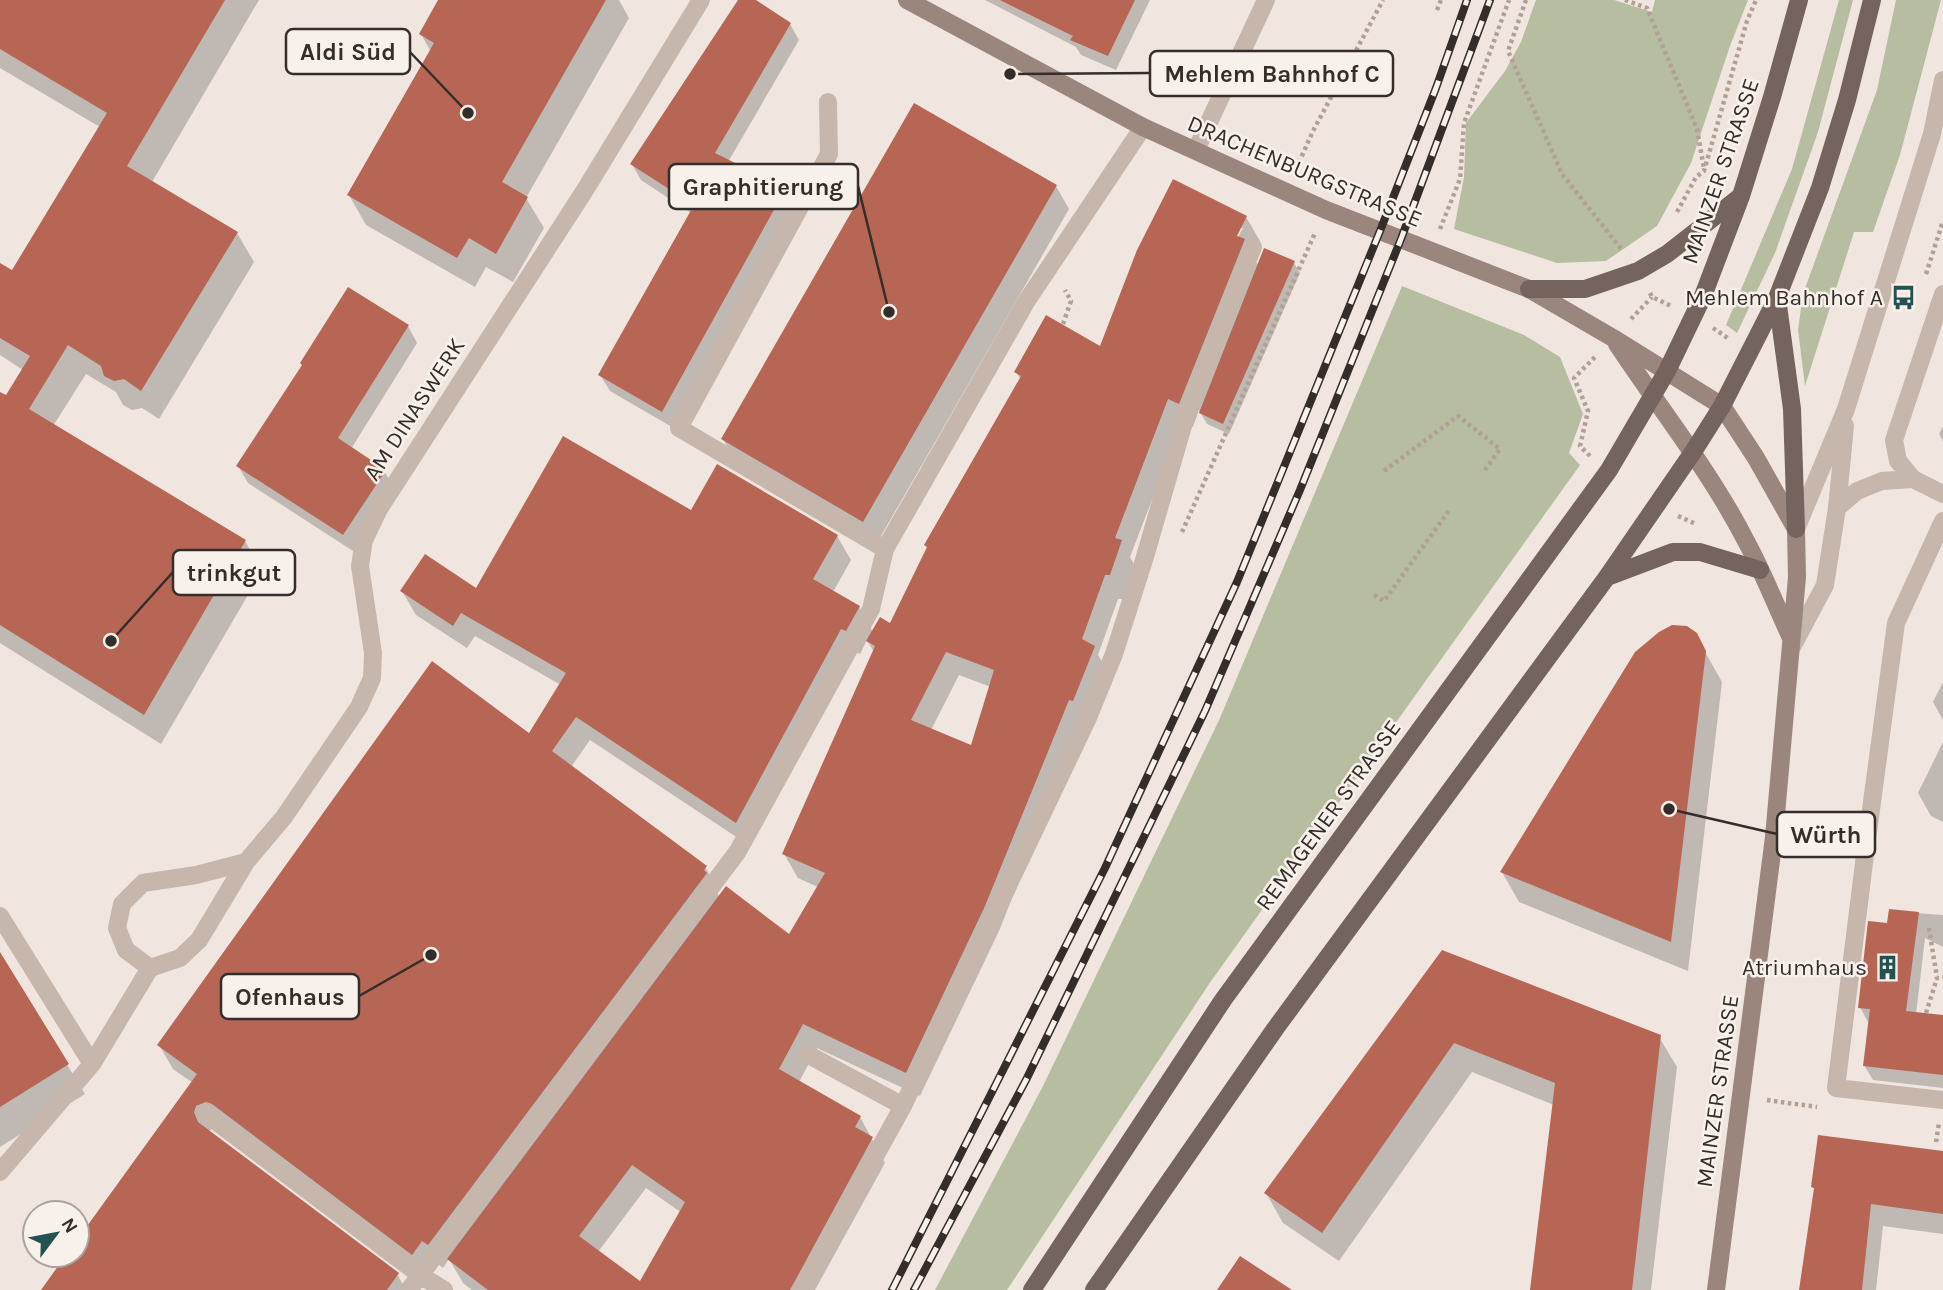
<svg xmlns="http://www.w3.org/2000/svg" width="1943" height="1290" font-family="Karla,sans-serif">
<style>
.green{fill:#b6bda0}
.shadow{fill:#0003;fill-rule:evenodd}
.building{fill:#b76555;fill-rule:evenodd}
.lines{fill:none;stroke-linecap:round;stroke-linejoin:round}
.path{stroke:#b2a096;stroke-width:4.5;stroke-dasharray:3.5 3.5;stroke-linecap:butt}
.lane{stroke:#c6b6ac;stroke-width:18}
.street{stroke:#c6b6ac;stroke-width:18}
.secondary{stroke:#9a867d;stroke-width:18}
.primary{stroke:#75635d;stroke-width:18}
.rail-casing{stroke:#352d2a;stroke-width:8}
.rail{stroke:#f8f1eb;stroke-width:5;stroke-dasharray:16;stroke-linecap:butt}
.labels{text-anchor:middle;stroke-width:5;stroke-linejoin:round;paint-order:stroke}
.street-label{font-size:23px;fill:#352d2a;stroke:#f8f1eb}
.poi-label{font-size:23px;fill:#352d2a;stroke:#f8f1eb;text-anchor:end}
.leader{fill:none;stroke:#352d2a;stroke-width:2.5}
.callout-dot{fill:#352d2a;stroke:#f8f1eb;stroke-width:2.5}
.callout{fill:#f8f1eb;stroke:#352d2a;stroke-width:2.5}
.callout-label{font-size:24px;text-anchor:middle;font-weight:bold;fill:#352d2a}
</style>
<rect width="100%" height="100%" fill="#f0e6df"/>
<path class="green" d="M1536,0H1614L1652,12L1655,0H1748L1730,46L1691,163L1657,226L1606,261L1557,263L1454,229L1464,177L1466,123L1505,71L1521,42Z
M1839,0H1853L1818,132L1775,253L1737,333L1726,325L1792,169Z
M1896,0H1941L1900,155L1873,232H1854L1805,386L1798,330L1803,294L1877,90Z
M1402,286L1524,335L1560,357L1583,414L1569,453L1580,465L1209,984L1007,1290H935L1043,1086L1220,718Z"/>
<path class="shadow" d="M0,0H259L152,182L237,233L254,262L159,419L142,408L132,410L123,405L116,392L86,374L53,426L245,541L262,571L161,744L0,643V408L23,370L0,355V265L13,272L100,127L0,68Z
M440,0H619L629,18L526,198L544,228L513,282L486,267L475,287L366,225L349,195L431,52L421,34Z
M740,0H753L790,24L799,40L728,162L785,189L794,205L672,427L610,391L600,375L691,213L641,180L632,164Z
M985,0H1150L1116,70L1081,55L1076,47Z
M1056,186L1069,209L877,543L736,462L723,439Z
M1246,217L1260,241L1252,256L1259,266L1294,263L1300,273L1229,434L1207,424L1199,410L1193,427L1182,422L1130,557L1135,566L1123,599H1118L1098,655L1108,671L1082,724L999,931L920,1096L817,1048L799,1082L860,1117L885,1163L815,1290H472L463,1283L449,1259L443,1268L437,1263L426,1278L215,1126L208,1132L397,1274L406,1290H43L69,1255H77V1243L193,1083L173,1069L159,1045L530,736L561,685L475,636L467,648L416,615L402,591L477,590L692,512L837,536L851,560L833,592L859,607L873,632L890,625L928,549L926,545L1021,380L1016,372L1101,349ZM1239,228H1243L1234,244ZM867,640L874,652L784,854L798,878L818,887L789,937L720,897L717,893L719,891L705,867L571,767L590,740L750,846L855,652L860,654ZM959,675L991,687L973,748L931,730ZM646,1188L682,1213L640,1284L598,1252Z
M408,326L417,343L351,449L384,471L394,487L353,551L248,483L238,466Z
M1943,426V441L1939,434Z
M1695,634L1722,682L1688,971L1519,902L1502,872Z
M1943,682V720L1933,702Z
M1943,742V822L1931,816L1918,793Z
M1890,911L1943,915V947L1925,938L1916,1014L1943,1016V1088L1873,1080L1864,1065L1868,1022L1860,1007L1889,925Z
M1443,952L1659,1037L1677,1067L1651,1290H1532L1554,1105L1472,1072L1339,1261L1283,1223L1266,1193Z
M0,955L85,1094L0,1147Z
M1943,1153V1234L1883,1226L1876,1290H1802L1816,1191L1813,1187Z"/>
<path class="building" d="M0,0H225L127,166L238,232L141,391L124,379L114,381L104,376L101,366L68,345L29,409L246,540L144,715L0,625V392L6,395L30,356L0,338V263L12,270L107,113L0,49Z
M438,0H606L502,182L528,197L496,254L469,238L457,258L347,195L434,43L419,34Z
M738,0H756L791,23L715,153L786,188L662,412L598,375L694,205L630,164Z
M1000,0H1135L1108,56L1070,40L1073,36Z
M914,103L1057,185L863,522L721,439Z
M1173,179L1247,216L1237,236L1245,239L1179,404L1168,399L1115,538L1122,540L1110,575H1105L1082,639L1095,646L1073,701L1069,700L985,906L906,1073L803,1024L779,1069L861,1116L855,1127L873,1137L790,1290H488L447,1259L726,886L789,934L825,873L782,854L875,646L866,641L880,617L890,623L927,547L924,545L1021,376L1014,372L1046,315L1100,346L1137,250ZM946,652L994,670L971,745L911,720ZM632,1165L685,1202L640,1281L579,1236Z
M1264,248L1295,261L1223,424L1199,413Z
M348,287L409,325L338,438L386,470L343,535L236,466L302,365L300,363Z
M563,436L691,510L717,464L838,535L813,579L860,606L846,631L841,629L736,823L576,717L552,751L707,866L704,870L707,873L428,1245L422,1241L412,1255L212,1104L206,1102L196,1106L194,1112L198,1122L399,1273L387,1290H41L66,1255H77V1240L197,1074L157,1045L432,661L529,733L566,673L461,613L453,626L400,591L425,554L476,588Z
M1672,625L1687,626L1697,633L1706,651L1671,942L1500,872L1635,652L1659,632Z
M1889,909L1919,912L1906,1011L1943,1015V1075L1863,1066L1870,1009L1858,1008L1868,921L1887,923Z
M1442,950L1661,1035L1632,1290H1530L1555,1083L1454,1043L1322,1233L1264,1193Z
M0,952L69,1064L0,1107Z
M1818,1135L1943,1151V1214L1871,1204L1862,1290H1799L1814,1188L1811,1187Z
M1240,1256L1292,1290H1217Z"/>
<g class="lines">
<path class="path" d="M1526,0L1508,51L1562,174L1622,250
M1625,0L1647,8L1697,129L1704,169
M1437,10L1441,0
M1296,169L1313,131L1383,0
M1677,212L1696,177L1704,171L1747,21L1756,0
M1440,229L1460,179L1464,123L1509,0
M1926,274L1943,221
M1650,293L1652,297L1671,306
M1631,319L1652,297
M1063,324L1071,301L1065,290
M1713,328L1729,339
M1590,456L1580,446L1588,411L1574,378L1596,356
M1384,471L1458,416L1500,449L1485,470
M1678,516L1696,524
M1182,532L1315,233
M1374,595L1384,601L1450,509
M1929,928L1937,978L1943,977
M1926,1013L1937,978
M1767,1100L1817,1107
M1936,1142L1939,1123"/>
<path class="lane" d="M828,102L829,154L679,428L885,549
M1774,837L1866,847L1896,623L1943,521
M1866,847L1836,1088L1943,1100
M0,916L92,1064
M807,1054L903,1106L1087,720L1114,654L1144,560L1185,419L1253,247
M205,1113L420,1275L444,1290
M0,1172L92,1064L150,968
M409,1290L738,851L871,609L885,549L1026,302L1143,127
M801,1290L903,1106"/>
<path class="street" d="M1196,150L1266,0
M1913,479L1898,461L1894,440L1943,294
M1837,508L1857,491L1882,481L1913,479L1943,494
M1796,529L1846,409L1932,134L1943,80
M1792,647L1825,585L1837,508L1845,426
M246,862L196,875L143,883L122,904L117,928L126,950L150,968L180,958L199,940L246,862L284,817L359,707L372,678L373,653L360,566L364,540L379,509L585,190L701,0"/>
<path class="secondary" d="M907,0L1143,127L1326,210L1529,289L1613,338L1722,406L1756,458L1796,529L1797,577L1774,837L1716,1290
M1617,344C1660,409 1710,471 1746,541C1763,572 1776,606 1791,638"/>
<path class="primary" d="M1529,289H1585L1638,271L1667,254L1741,196
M1777,298L1792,409L1796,529
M1607,577L1673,552H1700L1760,570
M1032,1290L1223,1000L1609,470L1667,371L1703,296L1741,196L1772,97L1799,0
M1094,1290L1275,1029L1607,577L1693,452L1722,406L1777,298L1820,188L1847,100L1872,0"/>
<defs>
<path id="rail" d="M892,1290L1105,868L1237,582L1380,231L1436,88L1467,0
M914,1290L1026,1080L1205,711L1300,490L1401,239L1490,0"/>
</defs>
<use href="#rail" class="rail-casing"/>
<use href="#rail" class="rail"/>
</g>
<defs>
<symbol id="bus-bare" viewBox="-9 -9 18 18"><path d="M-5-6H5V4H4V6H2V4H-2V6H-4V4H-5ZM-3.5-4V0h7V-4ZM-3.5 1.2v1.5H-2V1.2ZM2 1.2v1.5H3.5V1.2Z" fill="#245251" stroke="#f8f1eb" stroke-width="2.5" paint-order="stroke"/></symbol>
<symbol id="building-bare" viewBox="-9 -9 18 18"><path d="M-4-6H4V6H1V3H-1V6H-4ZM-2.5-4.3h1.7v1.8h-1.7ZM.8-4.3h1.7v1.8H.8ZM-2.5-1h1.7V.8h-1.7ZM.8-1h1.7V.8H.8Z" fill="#245251" stroke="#f8f1eb" stroke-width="2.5" paint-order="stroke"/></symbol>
</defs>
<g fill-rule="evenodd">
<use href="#bus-bare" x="1886" y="280" width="35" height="35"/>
<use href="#building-bare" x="1870" y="950" width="35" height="35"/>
</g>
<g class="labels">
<g class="street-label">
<text transform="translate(1305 171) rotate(23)" y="8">DRACHENBURGSTRASSE</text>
<text transform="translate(1720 171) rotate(-71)" y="8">MAINZER STRASSE</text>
<text transform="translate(414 409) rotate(-57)" y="8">AM DINASWERK</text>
<text transform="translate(1328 815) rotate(-54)" y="8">REMAGENER STRASSE</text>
<text transform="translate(1717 1091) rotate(-82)" y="8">MAINZER STRASSE</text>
</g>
<g class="poi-label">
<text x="1883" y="305">Mehlem Bahnhof A</text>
<text x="1867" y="975">Atriumhaus</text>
</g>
</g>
<path class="leader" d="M468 113L410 52M1010 74L1150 73M889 312L858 186M111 641L173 572M1669 809L1777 834M431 955L359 996"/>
<g class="callout-dot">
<circle cx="468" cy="113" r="7"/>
<circle cx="1010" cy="74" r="7"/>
<circle cx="889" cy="312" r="7"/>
<circle cx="111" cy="641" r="7"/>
<circle cx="1669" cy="809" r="7"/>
<circle cx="431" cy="955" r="7"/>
</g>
<g class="callout">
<rect x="286" y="29" width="124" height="45" rx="7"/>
<rect x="1150" y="51" width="243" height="45" rx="7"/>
<rect x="669" y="164" width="189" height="45" rx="7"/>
<rect x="173" y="550" width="122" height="45" rx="7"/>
<rect x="1777" y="812" width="98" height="45" rx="7"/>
<rect x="221" y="974" width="138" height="45" rx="7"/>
</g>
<g class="callout-label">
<text x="348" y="60">Aldi Süd</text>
<text x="1272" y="82">Mehlem Bahnhof C</text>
<text x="763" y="195">Graphitierung</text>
<text x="234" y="581">trinkgut</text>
<text x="1826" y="843">Würth</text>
<text x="290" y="1005">Ofenhaus</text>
</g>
<g transform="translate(56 1234) rotate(58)"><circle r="33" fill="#f8f1eb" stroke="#aaa39e" stroke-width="2"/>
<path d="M0-5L12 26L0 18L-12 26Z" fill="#245251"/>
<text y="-10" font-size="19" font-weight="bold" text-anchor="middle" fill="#352d2a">N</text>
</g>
</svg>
